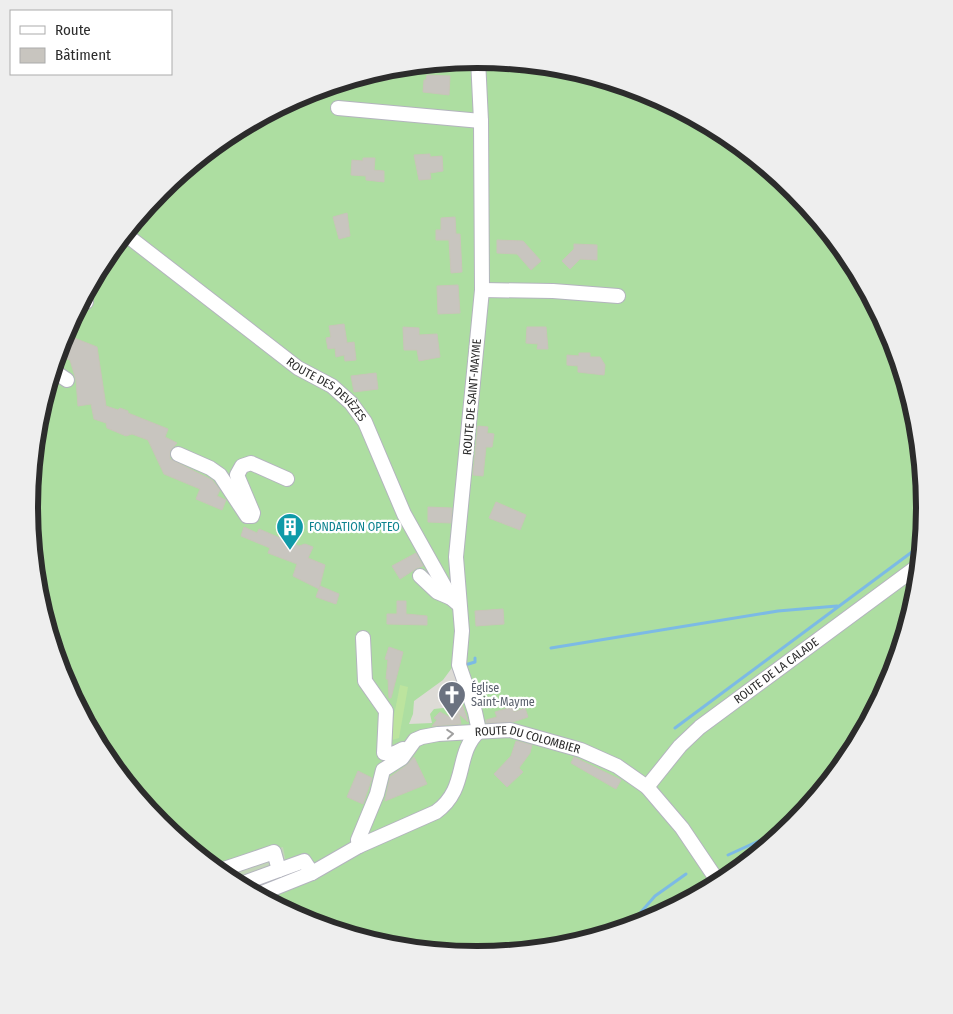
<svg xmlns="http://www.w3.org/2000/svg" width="953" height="1014" font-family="'Fira Sans Condensed',sans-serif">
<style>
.green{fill:#addea1}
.cemetery{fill:#c2d5b8}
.pitch{fill:#bce49e}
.plaza{fill:#dddbd6}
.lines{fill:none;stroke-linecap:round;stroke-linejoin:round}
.stream{stroke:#7cbae5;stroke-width:3}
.building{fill:#c8c5bf;stroke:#c8c5b9}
.minor-casing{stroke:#b3b4be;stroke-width:16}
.minor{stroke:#fff;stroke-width:14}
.oneway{stroke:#a0a0a0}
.labels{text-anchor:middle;stroke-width:4.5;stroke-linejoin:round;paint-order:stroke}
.street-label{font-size:12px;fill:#2c2c2c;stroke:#fff}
.culture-label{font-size:12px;fill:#0d838f;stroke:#fff;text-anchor:start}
.worship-label{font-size:12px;fill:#5b616d;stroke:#fff;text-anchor:start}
.rim{fill:none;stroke:#2c2c2c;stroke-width:6}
</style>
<rect width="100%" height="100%" fill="#ece9e0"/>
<path class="green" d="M31 507a446 446 0 1 1 892 0a446 446 0 1 1-892 0Z"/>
<path class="cemetery" d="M283,847L289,877L249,891L228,879L209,864L230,862Z"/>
<path class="pitch" d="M400,685L408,687L399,738L389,741Z"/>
<path class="plaza" d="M454,665L467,701L460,702L461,706L434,709L430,714L432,723L409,724L413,714L414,701L443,680Z"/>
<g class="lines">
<path class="stream" d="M551,648L778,611L837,606
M465,665L475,662V658
M675,728L920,546
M728,855L787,828
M628,927L655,896L686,874"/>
</g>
<path class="building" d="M389,68L388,80L358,78V77Z
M427,75L450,76L449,95L423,92L424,80H426Z
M430,154V157L442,156L443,171L430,173L431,179L419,180L414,155Z
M363,158H375L374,170L384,171V182L366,180V176L351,175L352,160L363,161Z
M347,213L350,236L339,239L333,217Z
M455,217L456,234H460L462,272L451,273L449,240H436V230H441V218Z
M497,240L523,241L541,261L531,270L517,254L497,253Z
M574,244L597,245V260L580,259L570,269L562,261L574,249Z
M458,285L460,313L438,314L437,286Z
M344,324L347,343L354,342L356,360L345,361L344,355L336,357L335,348L328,349L326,338L331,337L329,326Z
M403,327L419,328V335L437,334L440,357L419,361L417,350H404Z
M527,327H546L548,349H537L538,344L526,343Z
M64,334L97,347L106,406L118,410L120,408L128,411V413L168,429L165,437L177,443L170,451V459L212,480L220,490L217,496L226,500L222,510L196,499L200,489L164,474L148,440L132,434L126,436L107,428L106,423L94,419L91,404L78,406L76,380L70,360L60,356L63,348L60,347Z
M579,353H590V357H600L605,365L604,375L578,372V366L567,365V355L579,356Z
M376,373L378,389L354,392L351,376Z
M478,426L488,427L487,433L494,434L492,447H486L483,476L473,475Z
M496,502L526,515L520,530L489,518Z
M428,507L452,508L451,523L428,522Z
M244,527L257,533L259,529L299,546L305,544L313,547L308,558L325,565L319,589L293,576L297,564L268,553L270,548L241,536Z
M416,553L423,566L417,568L400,579L392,566Z
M320,586L339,594L336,604L316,597Z
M397,601H406V614L427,616V625L387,624V614H397Z
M503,609L504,624L476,626L475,611Z
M389,647L403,652L391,698H389L388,679H386L388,660L385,659Z
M460,698L468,722L459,714L461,724L432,726L437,720L434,718L440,712L451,718L450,707L461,706Z
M512,707L514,712L525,708L528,717L513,722L486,723V720L497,717L495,712Z
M516,741L532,745L530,753L519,768L523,772L507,787L494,774L511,756Z
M414,757L427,784L385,801L390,777L407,765Z
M574,757L621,780L616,789L571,763Z
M358,771L372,778L363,804L347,797Z"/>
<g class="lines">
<defs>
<g id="minor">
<path d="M478,59L481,121L482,290L456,557L462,631L459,665L475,712L479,731"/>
<path d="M338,108L481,121"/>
<path id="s1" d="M125,234L298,368L332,386L351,403L365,422L404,514L451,598L458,604"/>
<path d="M482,290L553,291L618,296"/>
<path d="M83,298L86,302"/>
<path d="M52,370L67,380"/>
<path d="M178,454L210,468L220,475L247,516H252L253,513L237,475L242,466L251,463L287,479"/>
<path d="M420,576L437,592L451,598"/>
<path d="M363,638L365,681L386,711L384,753L393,754L403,749"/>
<path id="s2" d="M647,787L680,746L700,727L918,566"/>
<path id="s3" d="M359,846L358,840L377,794L383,770L402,758L415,740L422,737L438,734L510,730L581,750L617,766L647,787L682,828L719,883"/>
<path d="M279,870L304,861L312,873"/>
<path d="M218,871L274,852L279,870L238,885"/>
<path d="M257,895L312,873L359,846L436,812C469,788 454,754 479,731"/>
</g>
</defs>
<use href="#minor" class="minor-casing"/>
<use href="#minor" class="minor"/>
</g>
<defs><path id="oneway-chevron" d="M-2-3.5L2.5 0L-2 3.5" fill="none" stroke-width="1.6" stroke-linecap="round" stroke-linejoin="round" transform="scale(1.25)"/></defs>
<use class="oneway" href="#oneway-chevron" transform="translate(450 734) rotate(-4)"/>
<defs>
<symbol id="building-pin" viewBox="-11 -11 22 30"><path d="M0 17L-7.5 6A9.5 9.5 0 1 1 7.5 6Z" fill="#0f9aa8" stroke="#fff"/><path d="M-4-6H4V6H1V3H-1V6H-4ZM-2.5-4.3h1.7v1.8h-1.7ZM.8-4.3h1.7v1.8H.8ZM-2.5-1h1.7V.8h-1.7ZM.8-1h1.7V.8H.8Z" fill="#fff"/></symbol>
<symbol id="church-pin" viewBox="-11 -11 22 30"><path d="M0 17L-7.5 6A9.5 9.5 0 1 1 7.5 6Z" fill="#6b7280" stroke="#fff"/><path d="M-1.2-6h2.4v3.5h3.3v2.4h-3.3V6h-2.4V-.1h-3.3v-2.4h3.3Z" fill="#fff"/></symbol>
</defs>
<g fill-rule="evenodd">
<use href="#building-pin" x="274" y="511" width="32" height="43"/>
<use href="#church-pin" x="436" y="679" width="32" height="43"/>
</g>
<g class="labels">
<g class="street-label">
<text dy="4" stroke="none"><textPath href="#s1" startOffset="255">ROUTE DES DEVÈZES</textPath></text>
<text transform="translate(472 397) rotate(-85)" y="4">ROUTE DE SAINT-MAYME</text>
<text dy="4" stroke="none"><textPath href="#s2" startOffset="175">ROUTE DE LA CALADE</textPath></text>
<text dy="4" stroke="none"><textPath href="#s3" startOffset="240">ROUTE DU COLOMBIER</textPath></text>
</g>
<g class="culture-label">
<text x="309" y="531">FONDATION OPTEO</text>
</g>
<g class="worship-label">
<text x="471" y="692">Église<tspan x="471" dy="14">Saint-Mayme</tspan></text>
</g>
</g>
<path d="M0 0H953V1014H0ZM38 507a439 439 0 1 1 878 0a439 439 0 1 1-878 0Z" fill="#eee" fill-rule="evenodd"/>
<path class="rim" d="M38 507a439 439 0 1 1 878 0a439 439 0 1 1-878 0Z"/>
<rect x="10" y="10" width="162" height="65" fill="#ffffff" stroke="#ababab"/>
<rect x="20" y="26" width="25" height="8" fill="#ffffff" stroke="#ababab"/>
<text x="55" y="35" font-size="15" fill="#2c2c2c">Route</text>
<rect x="20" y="48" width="25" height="15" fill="#c8c5bf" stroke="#ababab"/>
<text x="55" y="60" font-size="15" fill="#2c2c2c">Bâtiment</text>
</svg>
